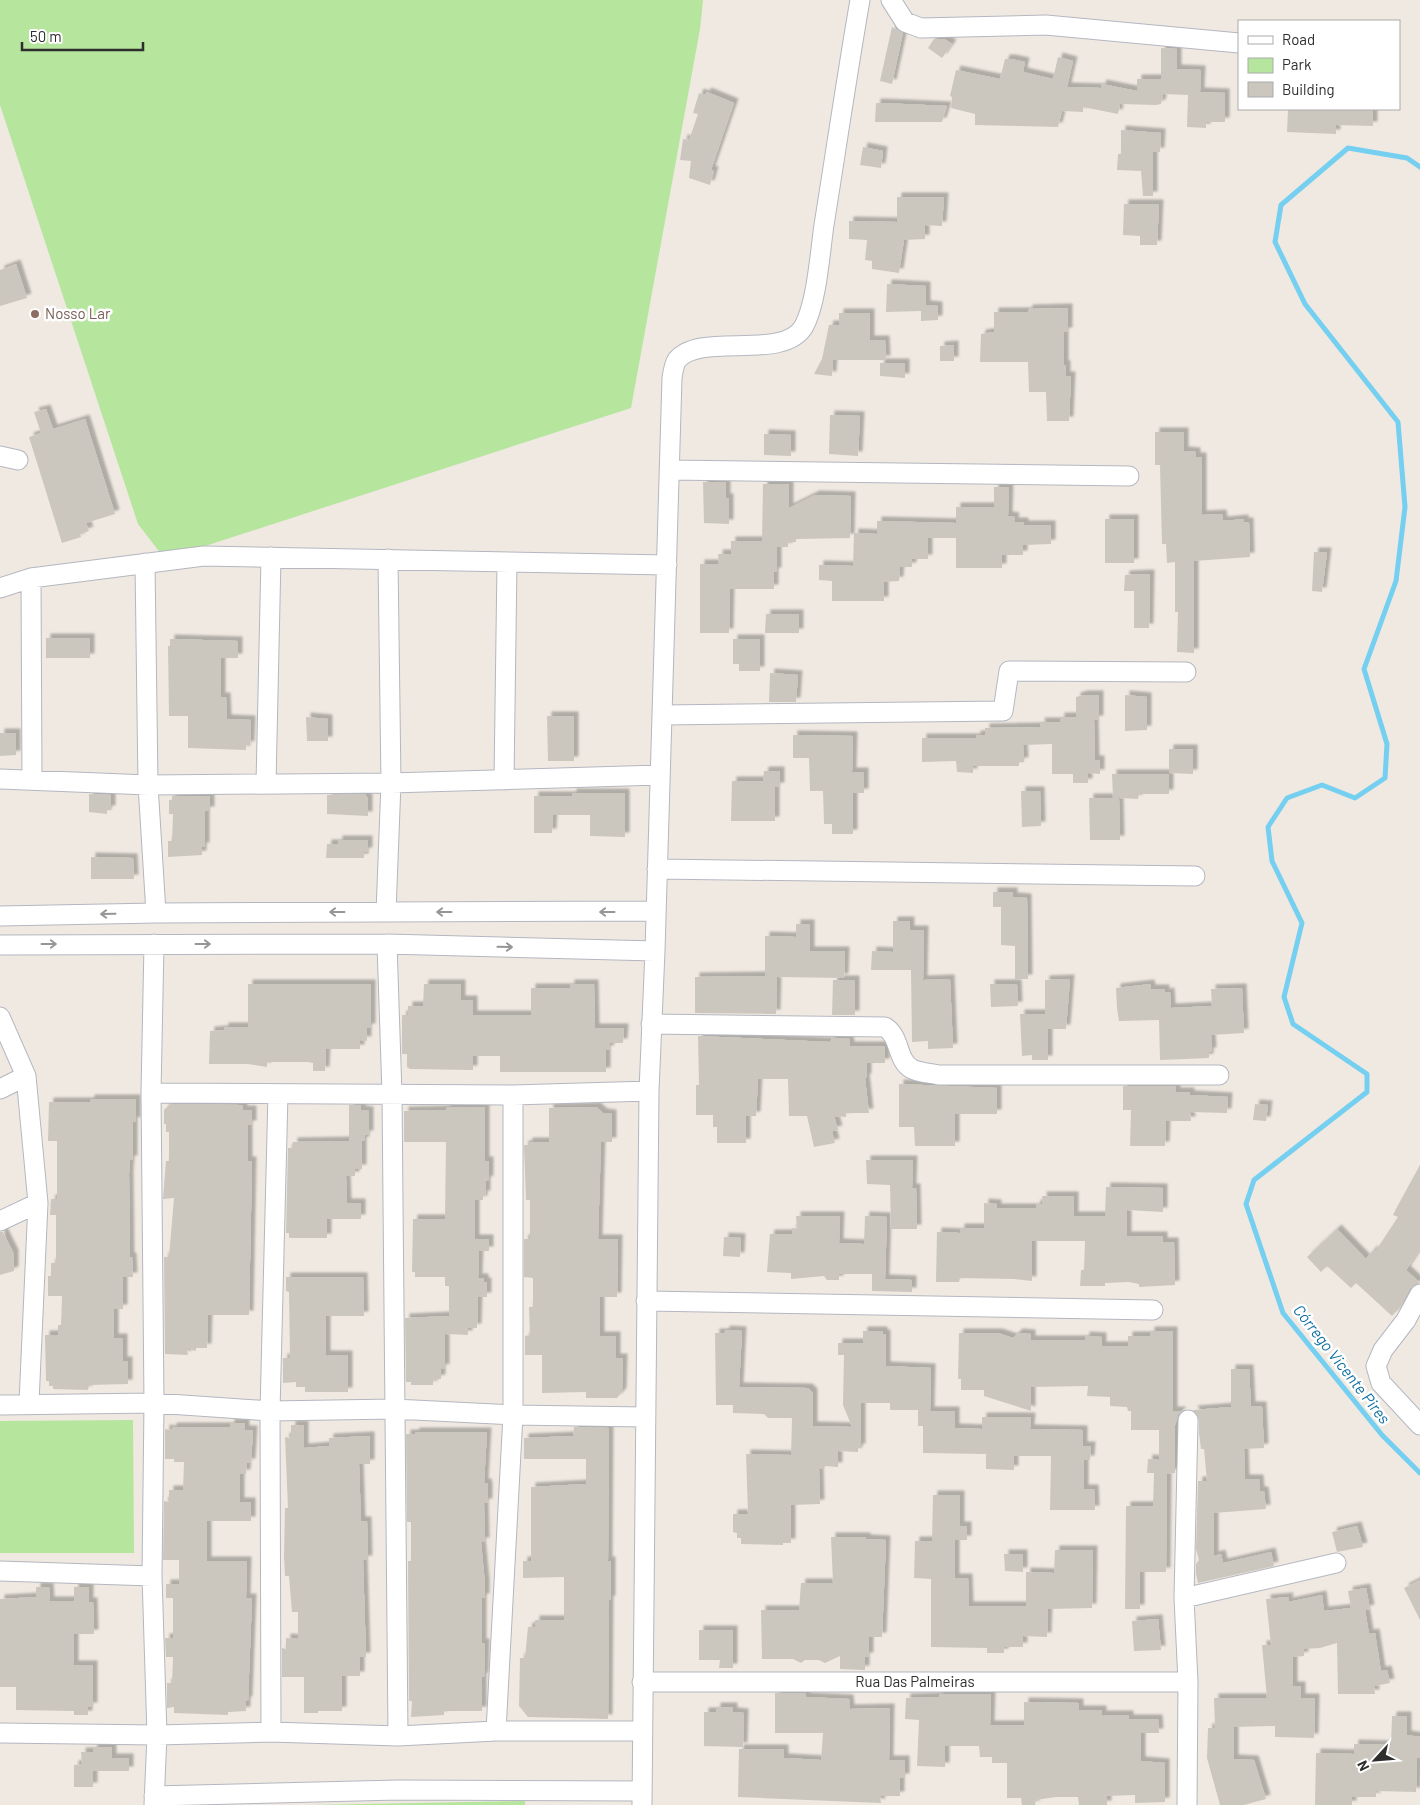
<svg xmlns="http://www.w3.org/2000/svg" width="1420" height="1805" font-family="Barlow,sans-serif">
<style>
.green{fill:#b6e59e}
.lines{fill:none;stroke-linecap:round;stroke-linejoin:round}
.stream{stroke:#75cff0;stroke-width:5}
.building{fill:#cbc7bf;filter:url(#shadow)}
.minor-casing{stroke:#b4b7c1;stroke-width:21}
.minor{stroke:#fff;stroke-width:19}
.oneway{stroke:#969696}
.education-dot{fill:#8d6e63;stroke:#fff;stroke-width:2}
.labels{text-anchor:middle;stroke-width:5;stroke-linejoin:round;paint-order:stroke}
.education-label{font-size:15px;fill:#785e54;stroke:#fff;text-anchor:start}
.street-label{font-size:15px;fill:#2e2e2e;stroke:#fff}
.water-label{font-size:16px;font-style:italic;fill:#0d6fa3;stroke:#fff}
</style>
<defs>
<filter id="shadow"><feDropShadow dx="4.5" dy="-4.5" stdDeviation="1" flood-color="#0004"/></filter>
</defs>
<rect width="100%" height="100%" fill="#efe9e1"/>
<path class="green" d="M0,0H703L700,29L631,408L165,559L138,524L0,105Z
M133,1420L134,1553H0V1421Z
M525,1801V1805H308Z"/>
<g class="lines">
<path class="stream" d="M1420,167L1407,158L1348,148L1281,205L1275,242L1305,304L1398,422L1405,507L1396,581L1364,669L1387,744L1385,778L1355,798L1322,785L1287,798L1268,827L1272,861L1302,923L1284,997L1293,1024L1367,1074V1092L1254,1180L1246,1204L1283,1313L1382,1435L1420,1473"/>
</g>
<path class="building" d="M892,27L903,33L892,84L880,81Z
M934,39H944L952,44L942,58L928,48Z
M1161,48L1177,49V69L1201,70L1200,92L1225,93V122H1206V128L1187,127L1188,95L1163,94L1161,104L1156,105L1120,104L1118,114L1083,107V112L1062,111L1058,127L975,125V114L951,108L952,97L950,96L956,70L1000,79L1005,59H1011L1025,62L1023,72L1053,79L1058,57L1073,61L1067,87L1101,88L1102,84L1137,91V79H1161Z
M707,92L734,103L711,170L714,171L710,185L689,178L691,161L680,160L683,139L689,140L698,114L693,113L699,93L705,95Z
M876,103L904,104L947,106L942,122H875Z
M1288,109H1373V126L1336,125V134L1287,132Z
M1121,130L1161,133L1160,152H1153V196H1143L1141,171L1117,170L1118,154H1121Z
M863,147L883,151L881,168L860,165Z
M897,197H944L942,226L925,225V239L904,240L899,273L872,269V261L865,260L867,240L849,239V221L897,222Z
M1124,204H1159L1157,245H1140V236L1123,235Z
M16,264L27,298L0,306V270Z
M887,284L926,286V305L938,306V320L921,321V311L886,312Z
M1068,308V332H1064V365H1066V376H1071L1069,421H1047L1046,392H1029L1028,362H980L981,334L994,332V312H1028V309Z
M839,313H870V340H885L886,360H833L832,376L814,374L822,359L829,325H839Z
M954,345V361H940V346Z
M880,363H905V378L880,376Z
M46,409L53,429L85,419L115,514L86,523L89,531L80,534L81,537L62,543L29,437L41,433L34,412Z
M830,415L860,416L858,456L829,454Z
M1155,432H1184V451L1196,452V457H1202V515L1222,514L1223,521L1244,519V522H1249L1250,557L1194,561V653L1177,652L1178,612H1175V562L1167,563L1166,544H1162L1160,465H1155Z
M764,434L791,435V456L764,455Z
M703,482H726V498H729V524L704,523Z
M763,484H789V508L815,495L851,496L850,538L796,539V542H788V547H777V572H774V589H730L729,633H700V564H719L718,554H731V541H762Z
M994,487H1009L1008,516L1015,517L1014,522H1024V525H1051V544L1023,545V555H1002V568H956V538H928V559H912V567H900L899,581L884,582V601H832V581L819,580V565L853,566L854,533L877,534V521L956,523V507H994Z
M1105,519H1134V563H1105Z
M1314,552H1327L1322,592L1312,591Z
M1150,574L1149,628H1134V591H1124L1125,575Z
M766,614H799V633H765Z
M46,638H90V658H46Z
M170,639L238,641V658H221V697H226L227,719L251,720L250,746L246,745V750L188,748V716H169L168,646H170Z
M733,639H760V671H739V664H733Z
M770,673L798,675L796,702H769Z
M1083,695H1099V720H1094L1095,760H1100V774L1088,773V783H1073V774H1052V744L1023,745L1024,762H1019V766H973V773L957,772L956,761L922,762V738H976V735H985V728L1041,727L1040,722H1060V717H1076V697Z
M1125,695L1147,697V730L1125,731Z
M547,716H574V761H548Z
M306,717L328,719V741H307Z
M0,733H16V755L0,756Z
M793,735L853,736L852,772H864V793H853V834H832V824H824L823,791H810L809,758H793Z
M1169,749H1193V774L1169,773Z
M764,771H780V787H775V821H731L732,781H763Z
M1112,774H1169V794H1139L1138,799L1119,798L1120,840H1090L1089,798H1113Z
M1021,791H1040L1041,826L1022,827Z
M572,793H625V837L590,836V815H553L552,833H534V796H572Z
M89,794L111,795V810H107V814L89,812Z
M365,794L368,799V816L327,814V795Z
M172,796H210V811H205V847H202V855L168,857V841H172L173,814H169V800H172Z
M338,840H368V852H364V858H326L327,844H338Z
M91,857L133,858L134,879H91Z
M993,892H1013V897L1027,898L1028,979H1015V946L1001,945V907H993Z
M893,921H910V930H924L923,980L950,979L953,1048L928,1049V1041L912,1042L911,970H871L872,951L893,952Z
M796,924H810V951H845L844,978L777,977L776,1014L695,1013V977L765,976V936L796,937Z
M1070,979L1066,1029H1048V1060H1032V1055L1022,1056L1020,1014H1045V980Z
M833,980H855V1015H832Z
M248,984H371V1028H367V1041L360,1040V1049H326L325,1071H313V1063L307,1062H267V1067L248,1064H209L210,1031L224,1030V1027H248Z
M424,984H461V1000H473V1015H531V988H570V984H594L595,1028H624L623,1043H610V1049L606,1050V1072H500V1056H473V1070L410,1069L407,1067V1054H402V1015H408V1006H423Z
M990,984H1017L1018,1006L991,1007Z
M1150,984L1151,989H1165V993L1170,992L1171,1008L1212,1006L1211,989L1242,988L1244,1033L1211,1035L1212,1052H1209V1058L1160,1060L1159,1020L1119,1021L1117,1008L1116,988Z
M698,1036L830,1042L832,1038H849L850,1046H885V1063H867V1078H865L869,1113H846V1117L834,1116L838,1130L832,1131L835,1143L814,1147L807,1116H789L788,1079H758L756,1116H746V1143H717V1127H713V1115H696V1085H699Z
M899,1084L997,1088V1114H955V1146H915L914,1127H899Z
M1123,1086H1176V1092H1190V1095L1228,1097L1227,1113L1190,1112L1191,1121H1166L1165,1146H1130L1131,1110H1123Z
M90,1099H136V1122L133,1121V1160H130L129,1174L130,1257H132L133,1277H123V1309H114V1338H123V1361H128V1384L89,1385L88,1390L53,1389V1386H49V1381H46L45,1335H58V1325H61L62,1296H48V1276H51V1263H55L56,1257V1215H50L51,1199H57V1141H48L49,1102H90Z
M170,1104L240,1105L243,1106V1110H252V1125H248V1161H252L249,1315H208L207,1348H196V1351L187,1348L188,1355L165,1354L164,1257H169L174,1198L163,1199L166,1161H169V1132H166V1124H164V1110Z
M1255,1104L1268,1105L1266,1121L1253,1120Z
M349,1105H361V1110L369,1111V1135H365V1141H362V1169H355V1176H346L347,1203H361V1219H327V1238H289V1233H286L288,1148H293V1142L349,1141Z
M468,1107H485V1161H489V1180L486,1181V1195H483V1200H475V1239H489V1251H479L478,1278H484V1282H487V1297H478L477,1328H468V1335L445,1334V1369L441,1368V1379L433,1380V1385H411V1382H406L405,1318L449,1316V1286H445V1277H415V1272H412L413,1219H445L446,1142H404V1111L446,1110V1108Z
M596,1107L603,1113L612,1114V1142H601L598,1239H618L617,1297H600V1336H616V1358H623L622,1392L617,1398H586V1392L542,1393V1355H525V1336L530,1335L529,1307H533V1278L524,1277V1239H530V1200H526L524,1145H528V1142H549V1108Z
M866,1160H913L912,1188H916L917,1229H891L890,1185L867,1184Z
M1420,1165V1249L1406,1270L1420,1283L1410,1288L1400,1307L1392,1316L1356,1283L1351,1288L1327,1266L1321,1272L1307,1257L1337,1229L1366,1259L1373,1250L1375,1252L1398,1217L1393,1215L1397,1207Z
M1106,1187L1163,1188V1212L1127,1210V1236H1163V1242H1174L1175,1285L1139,1287V1284L1129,1282L1105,1283V1286H1080L1081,1270H1084L1085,1241H1032V1281L1014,1279L960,1278L959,1282H936L937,1232L960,1233V1228H984V1203L997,1204V1208H1036V1204H1043L1042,1196H1074V1216H1105Z
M796,1216H840L839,1243L864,1244L865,1216L887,1217L885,1279L912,1280V1292L872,1291V1274H839V1280H827L824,1276L791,1279V1273L767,1272L770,1234H792V1228L797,1229Z
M0,1232H3L14,1254V1271L0,1275Z
M724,1237L741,1238L740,1257L723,1256Z
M286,1277H363L364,1316H326V1355H348V1392H305V1387H296V1382L283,1383V1358H290L289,1292L286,1291Z
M726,1330L742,1331L739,1387L808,1388L813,1393V1426L852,1427L843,1405L844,1355H838V1343H863V1331H883V1334H886V1366L931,1368L930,1411H955V1428L982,1429V1417H1031L1030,1429L1083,1430V1446H1091L1090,1460H1084V1489H1094L1095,1510H1050L1051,1456H1014V1470L986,1469V1454L923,1453V1426H918V1410H890V1403H861V1448H858V1452L838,1451V1467L825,1466L824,1469H819L820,1504L791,1505V1543H783V1545L741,1544V1538H737V1533L733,1532V1514H748L746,1454L791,1455L792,1418H768L764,1414L733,1413V1405H716L715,1333H724Z
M1150,1331H1173V1411H1182L1178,1415L1175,1425V1473L1167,1474L1166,1572H1140V1609H1125L1126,1506H1153L1154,1473H1147L1148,1459L1159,1460V1430H1131V1411H1128L1127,1407L1110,1406V1397L1087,1396L1088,1386L1031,1387V1411L984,1396V1390H961V1379H958L959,1333H998L1013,1338L1018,1333L1031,1334V1340H1085V1336L1102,1337V1346H1128V1336H1150Z
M1231,1369H1249L1251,1406H1262L1264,1448L1244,1449L1245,1479H1259L1260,1491H1264L1266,1509L1214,1513V1556L1221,1554L1223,1563L1271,1552L1274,1566L1198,1583L1196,1574V1564L1199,1560L1196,1549L1198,1481H1207L1204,1449H1201L1199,1433V1420L1193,1410L1231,1407Z
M230,1423H245V1430H253L251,1463H247L246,1474H240V1502H251V1521H207V1561H247L246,1598H252L248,1701H246V1711L228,1712V1715L174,1713V1707L167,1708V1683H172L173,1657H166L165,1638H173V1598H166V1584H179V1560H163L164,1501L169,1502V1490H183L184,1462H174V1459H165V1429L172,1430V1427H230Z
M291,1425H304V1448L329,1446V1438L370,1436V1464H359L361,1521H367L368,1560H363L366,1657H360V1676H342V1711H318V1713H304V1677H282V1648L286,1649V1638L298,1639V1612H292L289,1576H285L284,1557L285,1508H288L285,1437L291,1438Z
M574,1427L609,1428L608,1561H611V1600H609L608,1719L528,1717L519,1706L520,1658H525L528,1627H535V1620H564V1577L523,1578V1561H531V1487L586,1484V1459H524V1438L573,1436Z
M415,1432H487L484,1483H487L488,1488V1503H484L485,1542H481L485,1584V1598H482V1643H485L484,1677H482V1711H444V1715L411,1717L412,1701H409L408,1561H411V1522H407L406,1434H415Z
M933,1495H960V1526H967V1540H955V1578H968L969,1606H1026V1572L1054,1573L1055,1550H1093L1092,1608L1048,1609L1047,1637L1023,1636V1647H1004V1653H987V1648L931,1647V1579L914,1578L915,1541H932Z
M1357,1526L1363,1547L1337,1552L1332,1532Z
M831,1537H866V1539L886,1540L882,1637H869V1657H865V1670L840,1669V1656L825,1663L819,1660H805L801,1663L793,1659H762L761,1610H799L801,1583H833Z
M1004,1554H1023V1572L1005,1571Z
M1420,1580V1620L1404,1588Z
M36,1587H49L50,1601H74V1587H89V1602H93L94,1634H74V1665H93V1707H88V1715H74V1711L16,1710V1687H0V1599L36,1597Z
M1366,1588L1370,1609L1365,1610L1369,1634L1375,1633L1381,1671L1387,1670L1390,1683L1374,1686L1375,1694H1338L1337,1643L1320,1648L1304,1649V1656L1293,1657V1686H1301V1698H1315L1314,1738L1275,1737V1726L1234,1727V1759L1254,1760L1266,1799L1244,1805H1220L1207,1758L1208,1728H1215L1214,1698H1267L1262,1645H1271L1266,1599L1289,1597L1288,1602L1322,1595L1324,1611L1351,1608L1348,1591Z
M1158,1619L1161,1650L1134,1651L1132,1621Z
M699,1630H733V1668H719L720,1660H699Z
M775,1693H806V1697L849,1699L850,1709L890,1708L889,1760H905V1778H900V1796H880L881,1803L738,1797L739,1749H784V1758L821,1760L823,1733H775Z
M939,1694H991L990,1725H1024V1702L1079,1703V1710H1102V1715H1129V1719H1158L1159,1733H1141V1761L1165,1763V1802L1135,1803V1795L1107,1796V1805H1079L1078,1797H1056L1036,1800L1035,1805H1022L1021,1798H1007V1763H992V1757H980L979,1746H945V1767L917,1766L919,1720L905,1719L906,1698L939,1697Z
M716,1707H733V1712L744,1713L743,1747L704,1746V1712H716Z
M1392,1716H1407V1735L1420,1737V1758H1417L1416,1792L1376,1791V1797H1352V1805H1315L1316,1753L1354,1754V1744L1391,1745Z
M93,1747H112V1758H129V1771H93V1787H74V1765L82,1764L81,1752H93Z"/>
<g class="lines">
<defs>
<path id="minor" d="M891,0L905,22L921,28L1046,25L1239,43
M0,456L18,460
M670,470L1129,476
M145,563L148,785L156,913
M31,578L32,780
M0,588L31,578L204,556L667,565
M662,715L1003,711L1009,671L1186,672
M0,779L148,785L391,783L660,775
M504,780L507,562
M266,784L271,557
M657,869L1195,876
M386,912L391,783L388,559
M0,916L156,913L655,911
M387,944L392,1094L398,1736
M0,945L387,944L655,951
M0,1017L26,1076L38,1203L29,1403
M651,1024L885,1027C901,1037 896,1060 912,1069C920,1073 930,1073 939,1075H1219
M0,1089L26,1076
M151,1093L513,1095L649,1091
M0,1221L38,1203
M1420,1294L1406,1320L1383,1350L1376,1366L1381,1383L1420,1425
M646,1301L1153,1310
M0,1405L154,1403L270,1411L394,1409L513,1415L645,1417
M0,1571L152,1576
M1184,1598L1336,1563
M642,1682H1188
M496,1731L513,1415V1095
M271,1732L270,1411L278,1094
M0,1733L157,1735L271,1732L398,1736L496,1731H641
M154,1796L398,1790L642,1791
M154,1805L157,1735L152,1576L154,1403L151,1093L154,944
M642,1805L649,1091L655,951L672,378C673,372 674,364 677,360C700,331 784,362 804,326C817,302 820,252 824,225C836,150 847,75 860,0
M1187,1805L1188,1682L1184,1598L1188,1420"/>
</defs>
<use href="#minor" class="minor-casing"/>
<use href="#minor" class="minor"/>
</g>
<defs><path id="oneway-shaft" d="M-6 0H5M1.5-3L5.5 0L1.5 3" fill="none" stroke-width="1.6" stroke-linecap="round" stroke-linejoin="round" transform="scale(1.25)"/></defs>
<g class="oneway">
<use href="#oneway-shaft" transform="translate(337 912) rotate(180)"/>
<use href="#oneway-shaft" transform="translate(444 912) rotate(180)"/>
<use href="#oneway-shaft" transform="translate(607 912) rotate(180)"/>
<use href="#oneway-shaft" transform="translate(108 914) rotate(179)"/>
<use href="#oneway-shaft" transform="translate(49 944)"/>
<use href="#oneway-shaft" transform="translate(203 944)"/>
<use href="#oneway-shaft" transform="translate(505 947) rotate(1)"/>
</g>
<circle class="education-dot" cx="35" cy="314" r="5"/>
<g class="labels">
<g class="education-label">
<text x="45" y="319">Nosso Lar</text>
</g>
<g class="street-label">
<text x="915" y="1687">Rua Das Palmeiras</text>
</g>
<g class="water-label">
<text transform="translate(1342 1364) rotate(52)" y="6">Córrego Vicente Pires</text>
</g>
</g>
<rect x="1238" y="20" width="162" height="90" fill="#ffffff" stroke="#ababab"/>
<rect x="1248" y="36" width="25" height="8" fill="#ffffff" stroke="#ababab"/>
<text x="1282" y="45" font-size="15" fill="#2e2e2e">Road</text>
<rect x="1248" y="58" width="25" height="15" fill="#b6e59e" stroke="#ababab"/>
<text x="1282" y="70" font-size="15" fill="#2e2e2e">Park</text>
<rect x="1248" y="82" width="25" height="15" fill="#cbc7bf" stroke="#ababab"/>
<text x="1282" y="95" font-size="15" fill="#2e2e2e">Building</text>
<g transform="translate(1375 1760) rotate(244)" stroke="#ffffff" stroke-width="4" paint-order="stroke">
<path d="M0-4L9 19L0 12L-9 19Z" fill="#2e2e2e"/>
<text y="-8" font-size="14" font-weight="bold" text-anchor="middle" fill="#2e2e2e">N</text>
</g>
<path d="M22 42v8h121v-8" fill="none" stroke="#2e2e2e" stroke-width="2.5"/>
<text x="30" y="42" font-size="15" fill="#2e2e2e" stroke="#ffffff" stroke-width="4" paint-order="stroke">50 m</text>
</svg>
